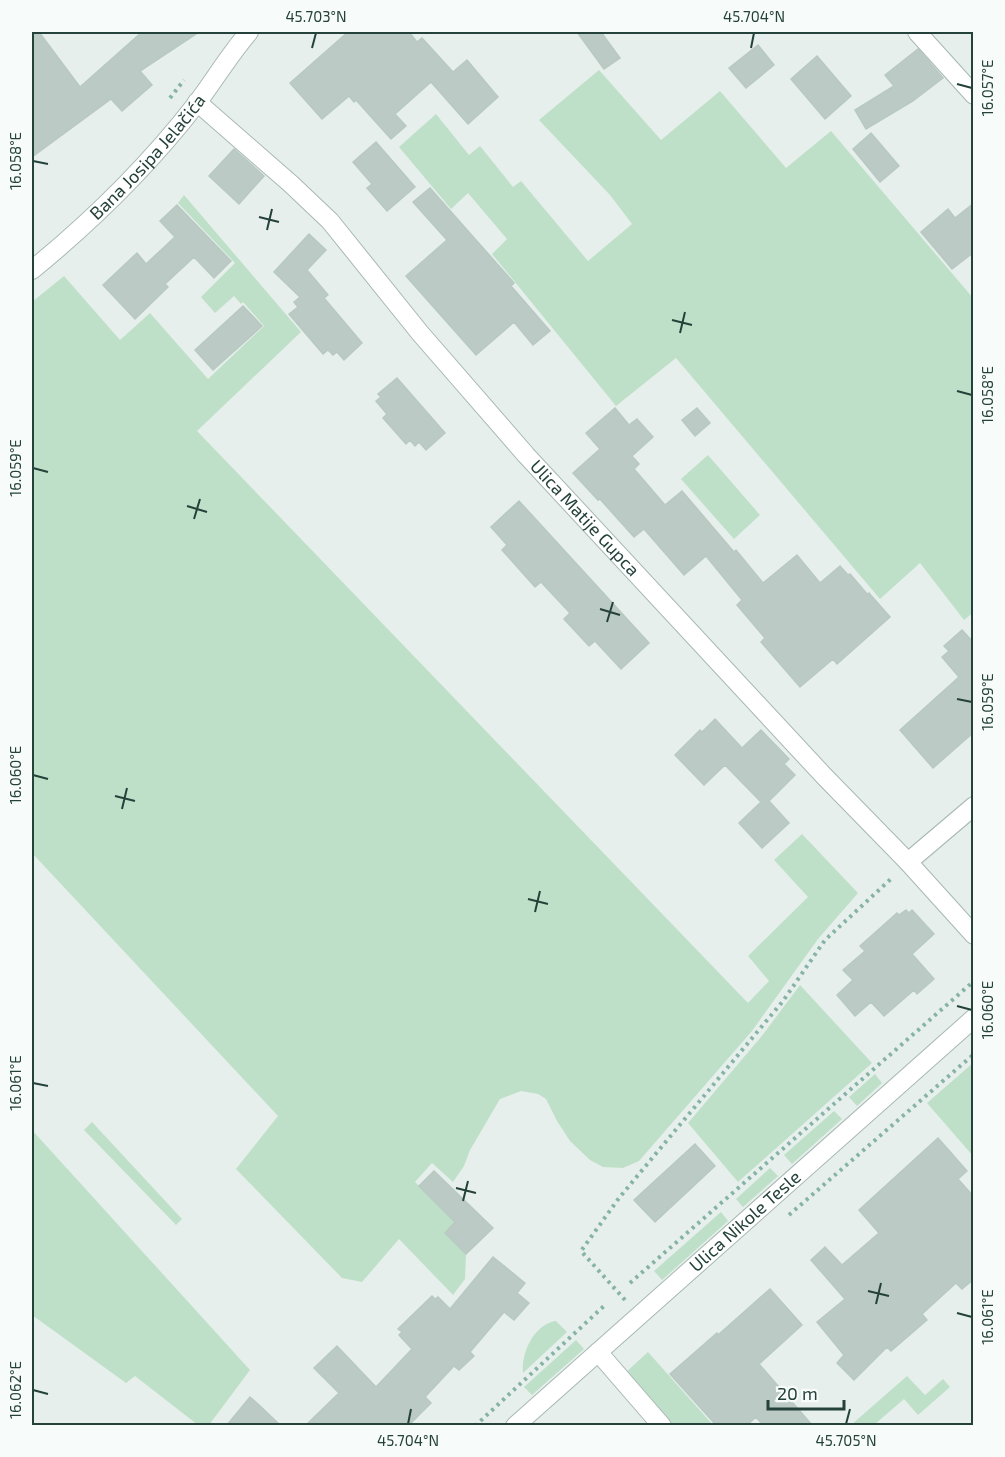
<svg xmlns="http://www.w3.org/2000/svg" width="1005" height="1457" font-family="'Exo 2',sans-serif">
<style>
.green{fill:#bfe0c8}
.building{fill:#bbcac4;stroke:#b8c9c2;stroke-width:1.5}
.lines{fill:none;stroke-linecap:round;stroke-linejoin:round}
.minor-casing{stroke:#a8b8b2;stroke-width:20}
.path{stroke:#86b3a5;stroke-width:4;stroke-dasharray:3 4.5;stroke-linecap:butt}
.minor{stroke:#fff;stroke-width:18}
.ticks{fill:none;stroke:#24423a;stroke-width:2}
.labels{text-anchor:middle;stroke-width:4.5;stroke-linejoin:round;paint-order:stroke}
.street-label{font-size:18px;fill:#24423a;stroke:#f7fbf9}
.neatline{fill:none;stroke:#24423a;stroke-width:2}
.ticks-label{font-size:15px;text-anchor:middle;fill:#24423a}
</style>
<rect width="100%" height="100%" fill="#e6efeb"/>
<path class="green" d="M599,70L661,140L720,91L786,168L831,131L973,298L974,612L964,620L920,563L880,599L676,358L616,406L492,254L507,239L468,193L451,209L399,147L436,114L469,155L480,146L513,187L521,181L588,261L632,224L610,195L539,120Z
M184,195L301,332L197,431L748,1003L769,981L748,956L808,897L774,860L802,834L858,893L818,939L752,1031L639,1161L623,1168L603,1167L590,1160L570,1141L557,1121L546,1099L538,1094L521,1091L500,1099L470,1150L464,1166L453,1182L432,1163L415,1182L455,1222L445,1233L466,1254L465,1279L453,1295L399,1239L362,1282L342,1278L236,1169L278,1116L32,853V302L64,276L120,340L150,313L208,379L264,326L243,302L241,304L234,296L215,313L201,297L235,263L178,203Z
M708,455L760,515L734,539L681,479Z
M800,985L872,1063L738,1182L688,1123L761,1037Z
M973,1063V1156L927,1103Z
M875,1074L882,1083L857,1106L849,1097Z
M834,1111L842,1119L792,1164L784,1155Z
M92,1122L182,1219L176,1225L84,1130Z
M32,1130L250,1370L209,1425H198L135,1376L126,1383L32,1315Z
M770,1168L778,1176L743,1207L736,1199Z
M721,1212L728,1221L662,1280L654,1271Z
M556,1321L567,1332L523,1373C521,1353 534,1324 556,1321Z
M576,1340L584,1349L532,1395L524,1387Z
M648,1352L713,1425H671L625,1373Z
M907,1376L925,1395L943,1379L950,1387L918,1415L904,1399L874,1425H851Z"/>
<path class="building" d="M32,32H39L80,87L142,32H199L140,71L152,85L122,111L111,99L32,157Z
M348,32H409L417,42L422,38L453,72L467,60L498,97L468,124L431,82L395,114L406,126L391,139L356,100L354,102L349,96L322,119L290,83Z
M577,32H601L620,58L604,69Z
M758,45L774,65L746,88L729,68Z
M918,49L943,78L913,101L866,129L855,110L894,86L885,75Z
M817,56L851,96L825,119L791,79Z
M871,133L899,166L880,182L853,149Z
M376,142L415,187L387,211L367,188L372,184L353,162Z
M234,149L264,176L239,204L209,176Z
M430,188L514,283L511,286L550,331L533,345L514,322L476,355L406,276L447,240L413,202Z
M974,203V252L952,269L921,232L948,209L955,218Z
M177,205L231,261L214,278L194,257L165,284L168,287L135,319L103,285L137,253L146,264L175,237L160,221Z
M309,234L326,250L307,270L328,295L324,298L362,343L344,360L337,352L333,355L328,350L323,354L289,314L298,307L294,302L300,297L274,272Z
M243,306L262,326L213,370L195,350Z
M397,378L445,433L426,450L419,442L415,446L410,440L406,444L383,418L387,414L376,401L381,397L378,394Z
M615,408L629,425L637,419L653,437L632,456L639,464L634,469L665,505L682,491L734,552L736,550L763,583L797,555L820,583L840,566L848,575L850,574L868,595L869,593L890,617L837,664L833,659L800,687L761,642L765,638L737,605L742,600L706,556L684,575L644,529L634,537L600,499L598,500L573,473L600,449L586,433Z
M697,408L710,423L695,436L682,420Z
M519,501L649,643L621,669L595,641L589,646L564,619L570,613L541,582L535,587L502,550L507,545L491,527Z
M962,630L974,643V732L933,768L900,730L959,677L942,657L949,651L944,646Z
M715,719L742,748L761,730L789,759L784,764L795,775L769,801L789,823L762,848L739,823L761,802L725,765L704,785L675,755L700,730L702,732Z
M906,910L909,913L912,910L934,934L912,954L934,979L917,994L914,990L884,1016L871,1002L855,1016L837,995L853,980L843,970L865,951L860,946L897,913L899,915Z
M938,1138L967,1171L958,1179L974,1197V1279L962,1289L956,1283L922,1314L927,1320L891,1351L887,1347L854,1380L837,1363L844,1355L817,1322L845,1299L811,1260L825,1247L842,1265L879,1233L859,1210Z
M695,1144L715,1166L655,1222L634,1200Z
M434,1171L493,1228L466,1254L445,1233L455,1222L419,1186Z
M493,1257L525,1283L517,1293L529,1303L514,1320L504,1312L470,1352L474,1356L459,1370L454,1366L425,1397L431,1403L409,1425H306L339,1393L314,1368L337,1346L376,1387L412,1349L399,1335L402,1332L398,1329L432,1296L435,1299L438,1297L450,1309Z
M770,1289L802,1325L759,1364L812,1425H763L756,1417L747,1425H716L670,1374L717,1333L718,1335Z
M250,1397L259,1405L280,1425H227Z"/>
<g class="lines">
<defs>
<g id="minor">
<path d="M917,32L974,95"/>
<path id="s1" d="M197,102L291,184L330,221L420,333L526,455L824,776L908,862L974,935"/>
<path id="s2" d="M32,270C92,221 149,165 197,103C215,79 230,54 249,32"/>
<path d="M908,862L974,806"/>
<path d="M598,1352L662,1426"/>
<path id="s3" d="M515,1426L974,1018"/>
</g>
</defs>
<use href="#minor" class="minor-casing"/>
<path class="path" d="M170,98L184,80
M789,1215L974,1054
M630,1283L974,981
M625,1300L581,1251L619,1198L783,1001L825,940L893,877
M475,1426L605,1305"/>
<use href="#minor" class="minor"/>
</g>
<path class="ticks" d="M312,48L316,33M751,48L754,33M957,84L972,88M33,161L48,164M259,217L279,222M267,230L272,209M672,320L692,325M680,333L685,312M957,391L972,395M33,468L48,472M187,506L207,512M194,519L200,499M600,609L620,615M607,622L613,602M957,699L972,702M33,775L48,779M115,796L135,801M122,809L127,788M528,899L548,904M535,912L540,891M957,1006L972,1010M33,1083L48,1086M456,1188L476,1193M463,1201L468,1181M868,1291L889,1296M876,1304L881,1283M957,1313L972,1317M33,1390L48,1394M408,1424L411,1409M846,1424L850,1409"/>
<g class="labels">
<g class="street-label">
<text dy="6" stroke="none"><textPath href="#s2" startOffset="162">Bana Josipa Jelačića</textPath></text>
<text dy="6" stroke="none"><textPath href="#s1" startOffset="570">Ulica Matije Gupca</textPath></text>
<text dy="6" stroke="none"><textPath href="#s3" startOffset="308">Ulica Nikole Tesle</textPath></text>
</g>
</g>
<rect width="1005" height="1457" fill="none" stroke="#f7fbf9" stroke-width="66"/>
<path d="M768 1400v9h76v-9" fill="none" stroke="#24423a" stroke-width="3"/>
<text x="777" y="1400" font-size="18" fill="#24423a" stroke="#f7fbf9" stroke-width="4.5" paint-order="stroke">20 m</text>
<rect x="33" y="33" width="939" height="1391" class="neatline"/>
<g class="ticks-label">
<text x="316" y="22">45.703°N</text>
<text x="754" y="22">45.704°N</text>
<text transform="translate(988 88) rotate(-90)" y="5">16.057°E</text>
<text transform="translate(16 161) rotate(-90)" y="5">16.058°E</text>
<text transform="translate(988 395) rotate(-90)" y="5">16.058°E</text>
<text transform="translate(16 468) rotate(-90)" y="5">16.059°E</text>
<text transform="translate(988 702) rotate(-90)" y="5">16.059°E</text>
<text transform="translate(16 775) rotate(-90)" y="5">16.060°E</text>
<text transform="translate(988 1010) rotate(-90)" y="5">16.060°E</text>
<text transform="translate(16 1083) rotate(-90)" y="5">16.061°E</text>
<text transform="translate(988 1317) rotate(-90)" y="5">16.061°E</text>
<text transform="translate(16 1390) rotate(-90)" y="5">16.062°E</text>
<text x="408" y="1446">45.704°N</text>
<text x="846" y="1446">45.705°N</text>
</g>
</svg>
